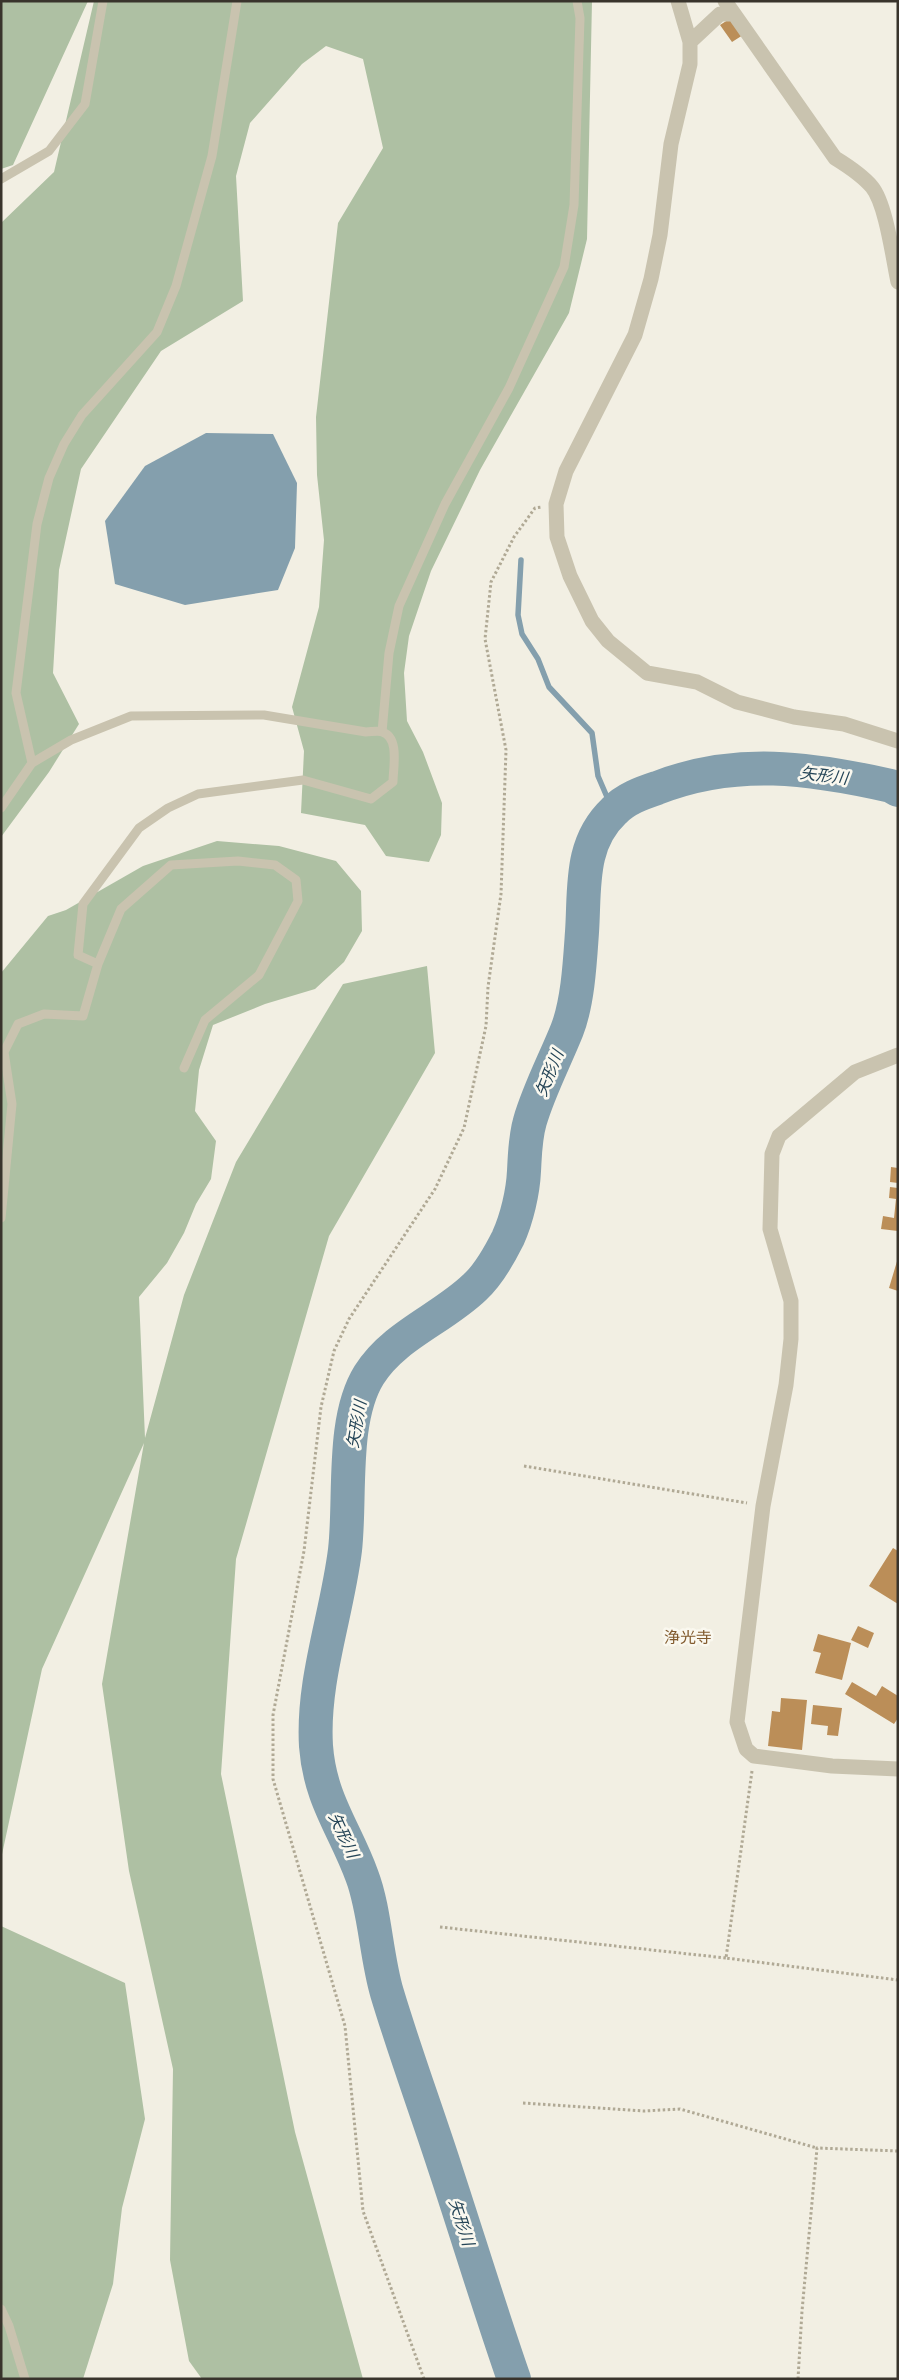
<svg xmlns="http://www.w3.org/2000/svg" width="899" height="2380" font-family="'Nunito Sans','Noto Sans JP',sans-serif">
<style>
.green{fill:#aec0a3}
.water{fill:#849fad}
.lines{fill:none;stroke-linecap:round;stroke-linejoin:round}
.stream{stroke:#849fad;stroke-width:5.5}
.river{stroke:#849fad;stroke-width:34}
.building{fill:#bb8e58}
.path{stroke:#b0a995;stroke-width:3;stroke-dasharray:2.5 2.5;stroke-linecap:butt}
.lane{stroke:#c9c3af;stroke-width:9}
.street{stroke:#c9c3af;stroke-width:15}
.labels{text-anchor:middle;stroke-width:5;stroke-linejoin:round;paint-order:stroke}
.water-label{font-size:16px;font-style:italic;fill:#254557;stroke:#faf8ef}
.neighbourhood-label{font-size:16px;fill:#815a2d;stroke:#faf8ef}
</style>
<rect width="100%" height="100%" fill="#f2efe3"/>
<path class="green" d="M1,1H88L13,165L1,169Z
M94,1H592L587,239L569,313L480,470L431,571L409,636L404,673L407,721L423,752L442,803L441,835L429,862L386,856L365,825L301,813L304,751L292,707L319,607L324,540L317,475L316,417L338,223L383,148L363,59L326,46L302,64L250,123L236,176L243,301L161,351L81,469L59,570L53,673L79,724L49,772L1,837V223L54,172Z
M217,841L279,846L336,861L361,891L362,931L344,962L315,989L265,1004L213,1025L199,1070L195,1111L216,1141L211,1179L196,1204L184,1233L167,1263L139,1297L145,1438L184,1295L236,1162L343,984L427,966L435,1053L329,1236L236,1559L221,1774L295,2132L363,2379H202L189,2361L170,2260L173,2069L129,1871L102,1684L144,1443L42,1669L1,1859V973L48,916L66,910L143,866Z
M1,1926L125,1983L145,2119L122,2208L113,2284L83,2379H1Z"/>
<path class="water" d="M206,433L273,434L297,483L295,548L278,590L185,605L115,584L105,521L145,466Z"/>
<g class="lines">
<path class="stream" d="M521,560L518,615L522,634L538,659L549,687L592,733L598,776L613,811"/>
<path class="river" d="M514,2379C490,2310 469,2241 446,2171C427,2112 405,2053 387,1993C376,1956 375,1910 362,1876C345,1829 320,1800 316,1746C312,1680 337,1615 345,1550C351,1498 341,1420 369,1375C394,1335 442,1319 475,1287C488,1275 500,1254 508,1238C517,1218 523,1192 524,1171C525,1154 525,1138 530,1121C539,1090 555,1060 567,1030C578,1002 580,961 582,932C585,889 579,844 614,811C625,799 642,793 657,788C736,757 811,768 891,786L898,790"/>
</g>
<path class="building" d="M731,18L743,35L732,42L720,25Z
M891,1167L898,1168V1183L890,1182Z
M890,1187L898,1188V1231L881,1229L883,1216L894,1218L896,1199L889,1198Z
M898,1258V1291L889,1288Z
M893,1548L898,1551V1604L869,1586Z
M858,1626L874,1633L868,1648L851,1640Z
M818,1634L851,1643L842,1680L815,1673L821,1653L813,1651Z
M852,1682L876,1696L882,1686L898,1696V1718L894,1724L845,1694Z
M781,1698L807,1700L802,1750L768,1746L772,1711L780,1712Z
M813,1705L842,1708L838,1736L827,1735L828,1726L811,1724Z"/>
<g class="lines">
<path class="path" d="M524,1466L747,1503
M752,1771L726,1958L898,1980
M440,1927L726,1958
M523,2103L644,2111L680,2109L817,2148
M424,2379L363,2211L345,2026L273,1779V1715L304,1551L321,1407L334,1351L349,1319L435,1189L464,1128L486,1026L488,987L501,894L506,750L485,639L491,582L514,537L535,508L542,507
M798,2379L802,2311L817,2148L898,2151"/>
<path class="lane" d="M1,179L49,151L85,104L103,1
M382,732L389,653L399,606L445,504L509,388L564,267L574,205L580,18L577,1
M32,763L16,693L37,524L49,478L64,444L82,415L157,332L176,286L212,156L237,1
M1,808L32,763L71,740L131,716L264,715L366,732C371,732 378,730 382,732C400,737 393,768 393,782L371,799L303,780L198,794L168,808L139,828L83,904L78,955L98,964L121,909L171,865L238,861L275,865L296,880L298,901L259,975L205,1020L184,1068
M1,1218L12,1104L4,1052L18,1024L44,1014L83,1016L98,964
M1,2309L9,2326L25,2379"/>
<path class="street" d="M678,1L690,42V64L671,144L660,235L651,279L635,335L566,471L556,504L557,537L570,576L592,621L608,641L647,673L697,682L737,702L794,717L844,724L898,741
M725,1L835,158C848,166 862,175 872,187C886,204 893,259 898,282
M690,42L720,14H733
M898,1055L855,1072L779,1136L772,1154L770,1229L791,1301V1339L786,1385L763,1506L737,1722L746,1749L754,1756L832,1766L898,1769"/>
</g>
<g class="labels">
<g class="water-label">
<text transform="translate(824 775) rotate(7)" y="6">矢形川</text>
<text transform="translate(549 1073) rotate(-68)" y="6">矢形川</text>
<text transform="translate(356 1424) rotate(-80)" y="6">矢形川</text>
<text transform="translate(344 1835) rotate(65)" y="6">矢形川</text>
<text transform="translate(462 2222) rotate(72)" y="6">矢形川</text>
</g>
<g class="neighbourhood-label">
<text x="688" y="1643">浄光寺</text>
</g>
</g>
<rect width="899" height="2380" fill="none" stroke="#39342c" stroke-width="5"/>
</svg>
